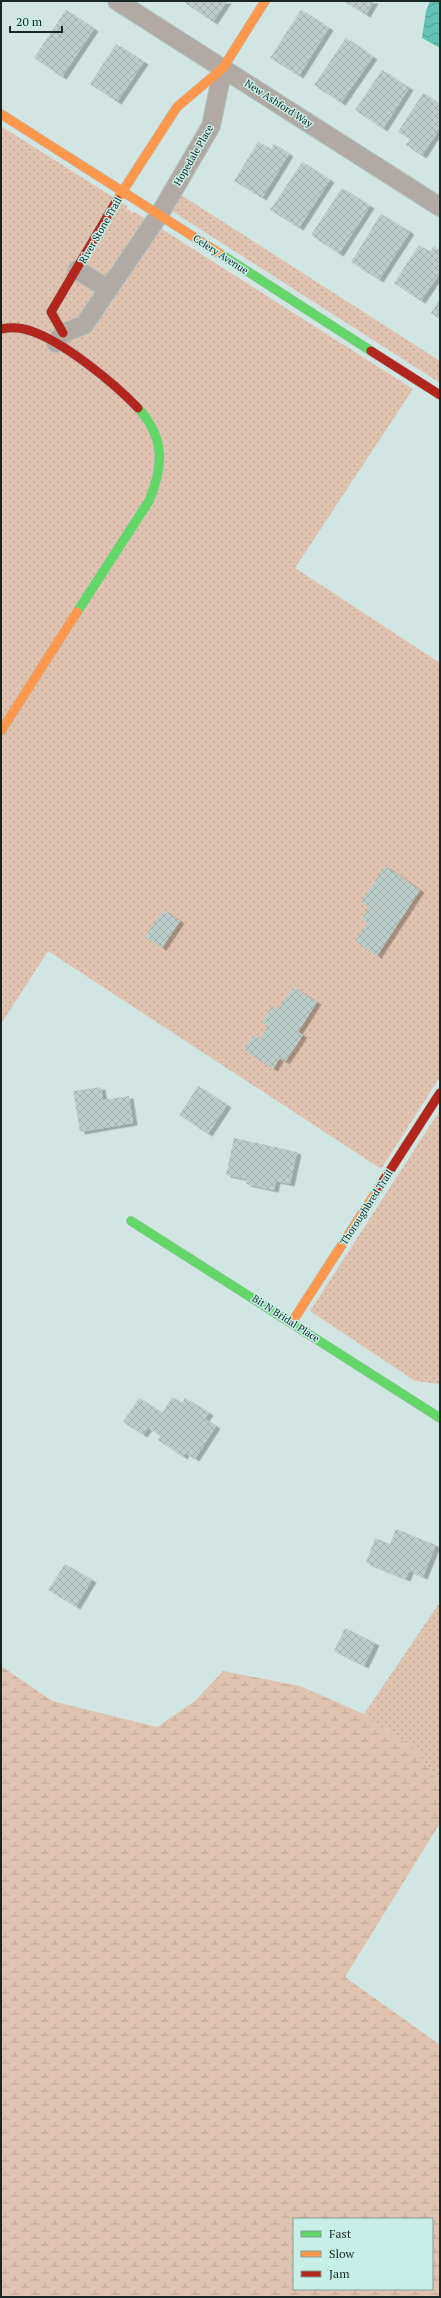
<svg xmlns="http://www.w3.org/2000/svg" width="441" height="2298" font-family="'PT Serif',serif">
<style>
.grass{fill:url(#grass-dots)}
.wetland{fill:url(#wetland-marsh);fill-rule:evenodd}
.water{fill:url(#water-waves)}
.building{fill:url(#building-cross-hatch);filter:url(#shadow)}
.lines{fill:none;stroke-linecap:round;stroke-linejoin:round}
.street-casing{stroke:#b1c2bf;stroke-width:20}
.fast-casing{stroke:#b1c2bf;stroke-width:10}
.slow-casing{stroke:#b1c2bf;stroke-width:10}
.jam-casing{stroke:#b1c2bf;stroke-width:10}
.street{stroke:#b1a9a3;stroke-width:18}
.fast{stroke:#63d668;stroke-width:9}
.slow{stroke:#ff974d;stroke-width:9}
.jam{stroke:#b3261e;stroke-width:9}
.labels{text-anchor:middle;stroke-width:3;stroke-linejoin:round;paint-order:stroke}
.street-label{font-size:10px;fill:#182724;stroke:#c8efe7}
</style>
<defs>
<pattern id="grass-dots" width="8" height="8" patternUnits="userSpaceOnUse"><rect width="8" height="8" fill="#dfc2af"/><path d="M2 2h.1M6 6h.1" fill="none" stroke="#bfa796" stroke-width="1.8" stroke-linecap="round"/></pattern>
<pattern id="wetland-marsh" width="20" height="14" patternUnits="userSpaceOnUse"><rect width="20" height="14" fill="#dfc2af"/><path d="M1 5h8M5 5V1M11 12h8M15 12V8" fill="none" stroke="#bfa796"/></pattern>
<pattern id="water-waves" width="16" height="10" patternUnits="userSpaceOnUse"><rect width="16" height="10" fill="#62c2b5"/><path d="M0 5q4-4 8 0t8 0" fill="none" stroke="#509e93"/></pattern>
<pattern id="building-cross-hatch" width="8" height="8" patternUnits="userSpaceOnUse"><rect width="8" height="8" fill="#bcceca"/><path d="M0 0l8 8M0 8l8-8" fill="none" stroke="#a1b1ad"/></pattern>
<filter id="shadow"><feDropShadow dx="4.5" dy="2.5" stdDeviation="0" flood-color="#0004"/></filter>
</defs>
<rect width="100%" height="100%" fill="#d1e6e2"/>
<path class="grass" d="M1,126L127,206V210H130L131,213L135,212L413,389L295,568L440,663V1077L381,1169L48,951L1,1024Z
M178,193L440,361V383L158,202Z
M440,1110V1384L415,1381L310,1311Z
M440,1602V1784L415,1749L364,1714Z"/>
<path class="wetland" d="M1,1666L52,1701L157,1727L195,1701L223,1671L300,1686L364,1714L415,1749L440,1784V1823L345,1977L440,2045V2297H1ZM294,2219H432V2289H294Z"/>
<path class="water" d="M430,1H440V48L422,38L426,11Z"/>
<path class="building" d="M187,1H227L213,22L185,3Z
M343,1H374L366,15Z
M66,10L94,29L62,77L34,58Z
M301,10L329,28L299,76L270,58Z
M346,38L373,57L341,103L314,85Z
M116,44L144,62L117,102L90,84Z
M382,70L409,88L383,129L355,110Z
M423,93L440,104V128L422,156L406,145L410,139L398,132Z
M258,142L271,149L274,144L289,154L262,198L234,181Z
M302,162L330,180L299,228L270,210Z
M342,188L370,206L339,254L311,235Z
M381,214L410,232L379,280L351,262Z
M419,245L430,252L434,246L440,251V273L421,301L394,283Z
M440,299V319L431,313Z
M385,866L420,890L377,956L355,941L367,923L362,919L369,907L361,902Z
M163,910L180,921L162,948L145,937Z
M293,987L317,1002L298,1032L303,1035L285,1062L280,1058L273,1069L244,1050L253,1035L260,1039L268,1026L262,1022L272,1006L278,1010Z
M198,1086L227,1105L208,1134L179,1115Z
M101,1087L103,1100L129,1096L133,1123L80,1132L73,1091Z
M234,1138L297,1152L290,1184L276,1181L274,1190L246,1184L247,1179L226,1175Z
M172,1397L182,1403L185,1398L209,1413L205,1419L216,1426L195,1459L185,1453L183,1457L158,1440L160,1436L148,1428L143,1435L123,1422L139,1398L162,1413Z
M396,1529L436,1545L423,1577L409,1571L406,1579L366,1563L375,1538L390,1544Z
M65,1564L92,1580L76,1607L48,1590Z
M345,1628L375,1643L364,1666L334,1651Z"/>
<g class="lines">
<defs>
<path id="street" d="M117,1L440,207
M77,270L108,289
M56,343L63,333L84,325L159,215L211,126L223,68"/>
<path id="fast" d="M219,253L371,351
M77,612L149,501C164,465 165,438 138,408
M131,1221L440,1418"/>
<path id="slow" d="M1,114L219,253
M117,200L177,107L223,68L265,1
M1,731L77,612
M292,1322L380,1186"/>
<path id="jam" d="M1,329C11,327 21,327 31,331C64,342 114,383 138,408
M63,333L51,312L117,200
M371,351L440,395
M380,1186L440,1093"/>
</defs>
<use href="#street" class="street-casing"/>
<use href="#fast" class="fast-casing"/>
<use href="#slow" class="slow-casing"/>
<use href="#jam" class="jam-casing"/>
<use href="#street" class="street"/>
<use href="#fast" class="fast"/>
<use href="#slow" class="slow"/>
<use href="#jam" class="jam"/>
</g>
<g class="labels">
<g class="street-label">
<text transform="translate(279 103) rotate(33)" y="4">New Ashford Way</text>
<text transform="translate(193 155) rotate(-60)" y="4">Hopedale Place</text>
<text transform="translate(100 230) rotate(-60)" y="4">River Stone Trail</text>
<text transform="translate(221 254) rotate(33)" y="4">Celery Avenue</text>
<text transform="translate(366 1207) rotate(-57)" y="4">Thoroughbred Trail</text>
<text transform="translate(286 1318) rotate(33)" y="4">Bit N Bridal Place</text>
</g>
</g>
<rect width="441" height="2298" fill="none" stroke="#182724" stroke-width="4"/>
<rect x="293" y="2218" width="140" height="72" fill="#c8efe7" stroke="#829f99"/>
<rect x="301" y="2231" width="20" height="6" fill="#63d668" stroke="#829f99"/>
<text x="329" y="2238" font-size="12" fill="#182724">Fast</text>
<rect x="301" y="2251" width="20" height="6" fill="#ff974d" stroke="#829f99"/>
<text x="329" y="2258" font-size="12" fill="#182724">Slow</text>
<rect x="301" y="2271" width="20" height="6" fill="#b3261e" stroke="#829f99"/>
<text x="329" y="2278" font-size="12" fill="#182724">Jam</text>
<path d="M10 26v6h52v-6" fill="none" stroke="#182724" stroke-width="2"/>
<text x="16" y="26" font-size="12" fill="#182724" stroke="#c8efe7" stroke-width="3" paint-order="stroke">20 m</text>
</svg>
